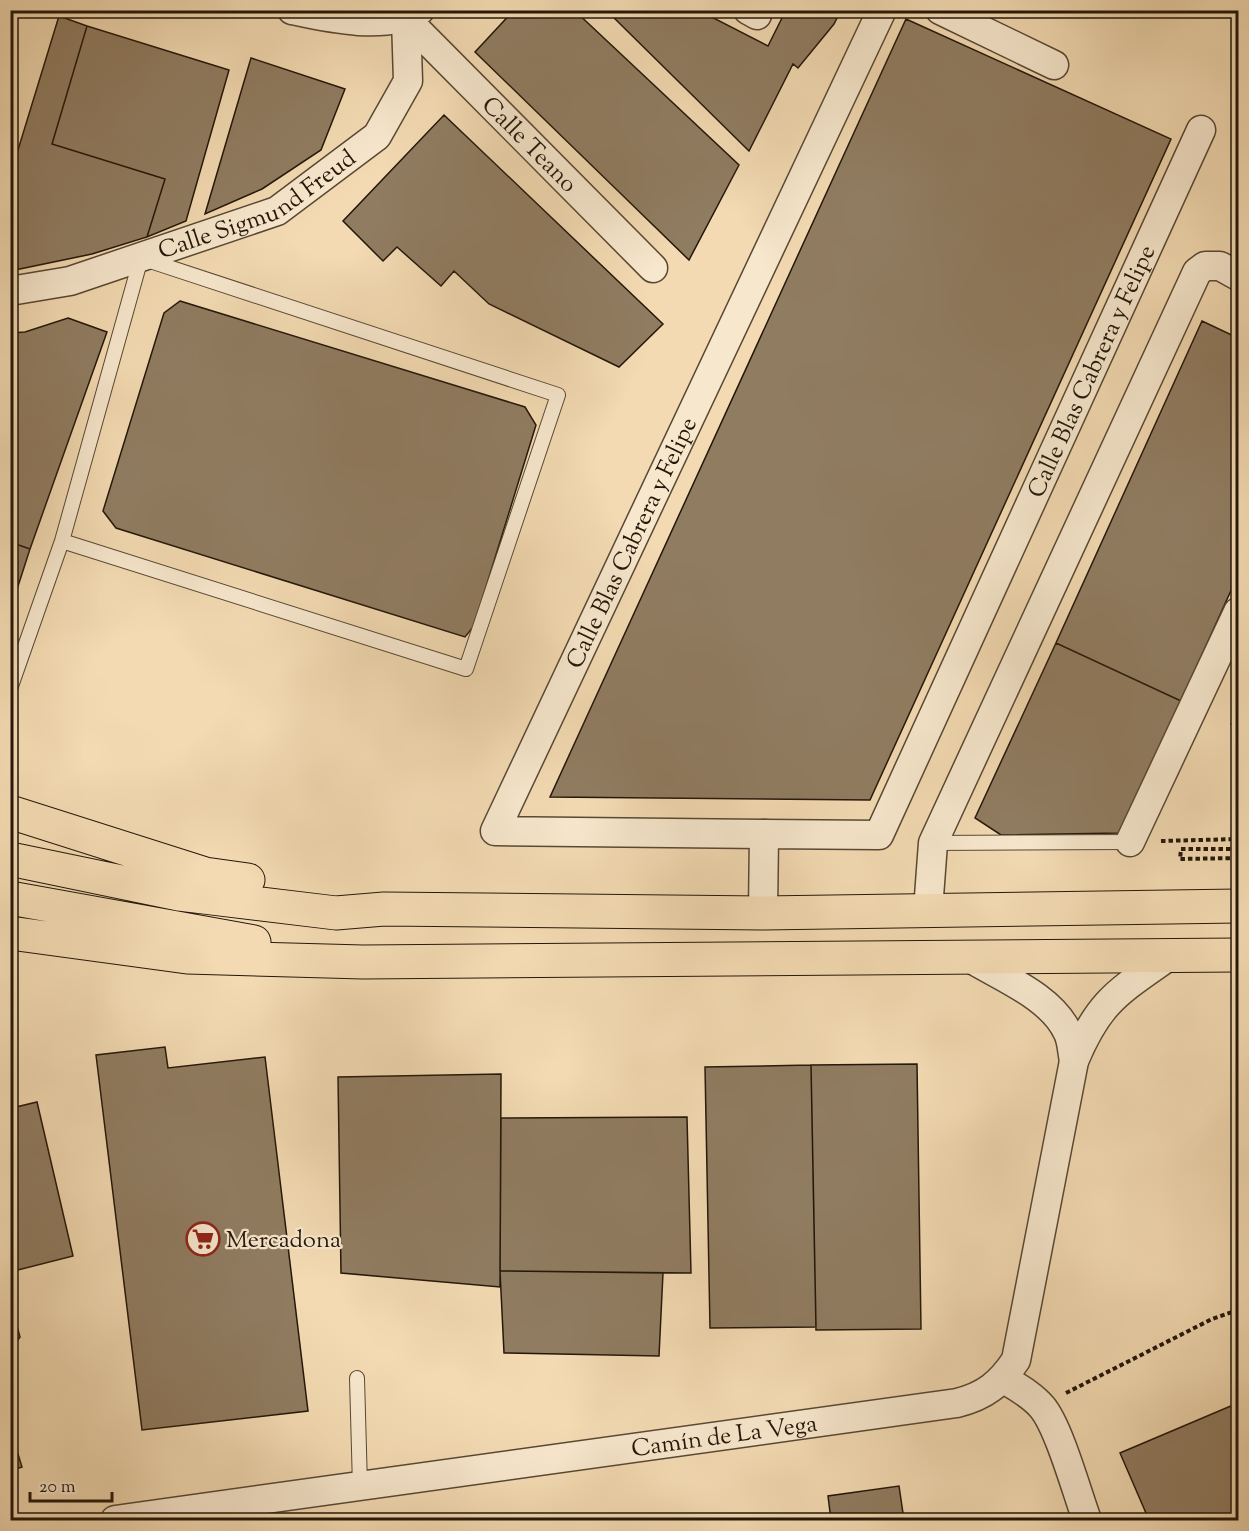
<svg xmlns="http://www.w3.org/2000/svg" width="1249" height="1531" font-family="'Sorts Mill Goudy',serif">
<style>
.building{fill:#907c61;stroke:#24170a;stroke-width:1.5}
.lines{fill:none;stroke-linecap:round;stroke-linejoin:round}
.lane-casing{stroke:#584834;stroke-width:16}
.street-casing{stroke:#584834;stroke-width:31}
.highway-casing{stroke:#24170a;stroke-width:35}
.path{stroke:#24170a;stroke-width:4;stroke-dasharray:4.5 3;stroke-linecap:butt}
.lane{stroke:#f7e7cd;stroke-width:14}
.street{stroke:#f7e7cd;stroke-width:28}
.highway{stroke:#f3dab2;stroke-width:33}
.labels{text-anchor:middle;stroke-width:4.5;stroke-linejoin:round;paint-order:stroke}
.street-label{font-size:24px;fill:#24170a;stroke:#f7e7cd}
.poi-label{font-size:24px;fill:#24170a;stroke:#f7e7cd;text-anchor:start}
</style>
<rect width="100%" height="100%" fill="#f3dab2"/>
<filter id="stains"><feTurbulence type="fractalNoise" baseFrequency=".00333" numOctaves="4"/><feColorMatrix values="0 0 0 0 .2 0 0 0 0 .09 0 0 0 0 .02 0 0 0 .5 -.17"/></filter>
<radialGradient id="worn" r=".72"><stop offset=".6" stop-color="#630" stop-opacity="0"/><stop offset="1" stop-color="#630" stop-opacity=".3"/></radialGradient>
<path class="building" d="M10,10H16L10,28Z
M514,10H574L739,165L689,260L475,52Z
M606,10H698L768,46L786,10H841L834,24L798,68L793,64L749,151Z
M59,16L87,26L52,144L165,179L147,237L92,254L10,271V176Z
M906,19L1171,139L870,800L550,797Z
M87,26L229,70L186,221L147,237L165,179L52,144Z
M251,58L345,89L321,150L262,189L205,214Z
M444,115L663,324L619,367L489,304L454,271L441,286L397,247L383,261L343,221Z
M180,301L525,407L536,425L474,626L465,637L116,528L103,511L164,313Z
M68,318L107,332L30,549L10,542V333L25,332Z
M1202,321L1238,338V575L1181,701L1056,643Z
M10,542L30,549L10,611Z
M1056,643L1181,701L1119,833L1001,835L975,818Z
M1238,708V727L1231,724Z
M165,1047L168,1068L265,1057L308,1411L142,1430L96,1055Z
M917,1064L921,1329L816,1330L811,1065Z
M811,1065L816,1327L710,1328L705,1067Z
M501,1074L500,1287L341,1273L338,1077Z
M10,1086L16,1107L37,1102L73,1256L10,1272Z
M687,1117L691,1273L500,1271L501,1118Z
M500,1271L663,1273L659,1356L504,1353Z
M10,1300L20,1337L10,1350Z
M1238,1403V1520H1149L1120,1453Z
M10,1428L22,1467L10,1471Z
M899,1486L904,1520H831L828,1496Z"/>
<g class="lines">
<defs>
<path id="lane" d="M10,689L62,541L141,258L558,395L466,669L62,541
M933,843L1130,842
M357,1378L360,1486"/>
<g id="street">
<path d="M292,10C329,18 387,31 420,10"/>
<path d="M748,10L757,15"/>
<path d="M940,10L1054,65"/>
<path id="s1" d="M406,19L653,268"/>
<path id="s2" d="M10,291L70,281L277,211L377,136L408,81L406,19"/>
<path id="s3" d="M764,834L495,831L882,10"/>
<path d="M1130,842L1238,612"/>
<path d="M928,910L933,843L1197,272L1205,266H1220L1238,276"/>
<path id="s4" d="M763,913L764,834L879,835L1201,130"/>
<path d="M970,958C1003,978 1052,997 1068,1033C1072,1041 1072,1052 1074,1061"/>
<path d="M1004,1379C1017,1387 1032,1395 1042,1407C1059,1427 1077,1493 1087,1520"/>
<path id="s5" d="M115,1520L957,1403C985,1396 1000,1384 1016,1360L1074,1061C1099,1001 1118,992 1169,956"/>
</g>
<path id="highway" d="M10,812L205,874L248,880
M10,859L179,894L336,913L384,909L763,913L1238,906
M10,898L254,942
M10,933L187,957L363,962L1238,955"/>
</defs>
<use href="#lane" class="lane-casing"/>
<use href="#street" class="street-casing"/>
<use href="#highway" class="highway-casing"/>
<path class="path" d="M1161,841L1238,839
M1238,849H1181L1180,859L1238,858
M1066,1393L1212,1319L1238,1310"/>
<use href="#lane" class="lane"/>
<use href="#street" class="street"/>
<use href="#highway" class="highway"/>
</g>
<defs>
<symbol id="supermarket-ring" viewBox="-11 -11 22 22"><circle r="9.5" fill="#f7e7cd" stroke="#8f2418" stroke-width="1.5"/><path d="M-6-5.5h2.5l.6 2H6L4.5 2H-2.5L-4.4-4H-6ZM-1.5 3.2a1.3 1.3 0 1 0 .1 0ZM3 3.2a1.3 1.3 0 1 0 .1 0Z" fill="#8f2418"/></symbol>
</defs>
<g fill-rule="evenodd">
<use href="#supermarket-ring" x="184" y="1220" width="38" height="38"/>
</g>
<g class="labels">
<g class="street-label">
<text dy="8" stroke="none"><textPath href="#s1" startOffset="176">Calle Teano</textPath></text>
<text dy="8" stroke="none"><textPath href="#s2" startOffset="264">Calle Sigmund Freud</textPath></text>
<text dy="8" stroke="none"><textPath href="#s4" startOffset="704">Calle Blas Cabrera y Felipe</textPath></text>
<text dy="8" stroke="none"><textPath href="#s3" startOffset="588">Calle Blas Cabrera y Felipe</textPath></text>
<text dy="8" stroke="none"><textPath href="#s5" startOffset="615">Camín de La Vega</textPath></text>
</g>
<g class="poi-label">
<text x="226" y="1247">Mercadona</text>
</g>
</g>
<rect width="1249" height="1531" fill="none" stroke="#f3dab2" stroke-width="36"/>
<rect x="12" y="12" width="1225" height="1507" fill="none" stroke="#24170a" stroke-width="3"/>
<rect x="18" y="18" width="1213" height="1495" fill="none" stroke="#24170a" stroke-width="1.5"/>
<path d="M30 1492v9h82v-9" fill="none" stroke="#24170a" stroke-width="3"/>
<text x="39" y="1492" font-size="18" fill="#24170a" stroke="#f7e7cd" stroke-width="4.5" paint-order="stroke">20 m</text>
<rect width="100%" height="100%" filter="url(#stains)"/>
<rect width="100%" height="100%" fill="url(#worn)"/>
</svg>
